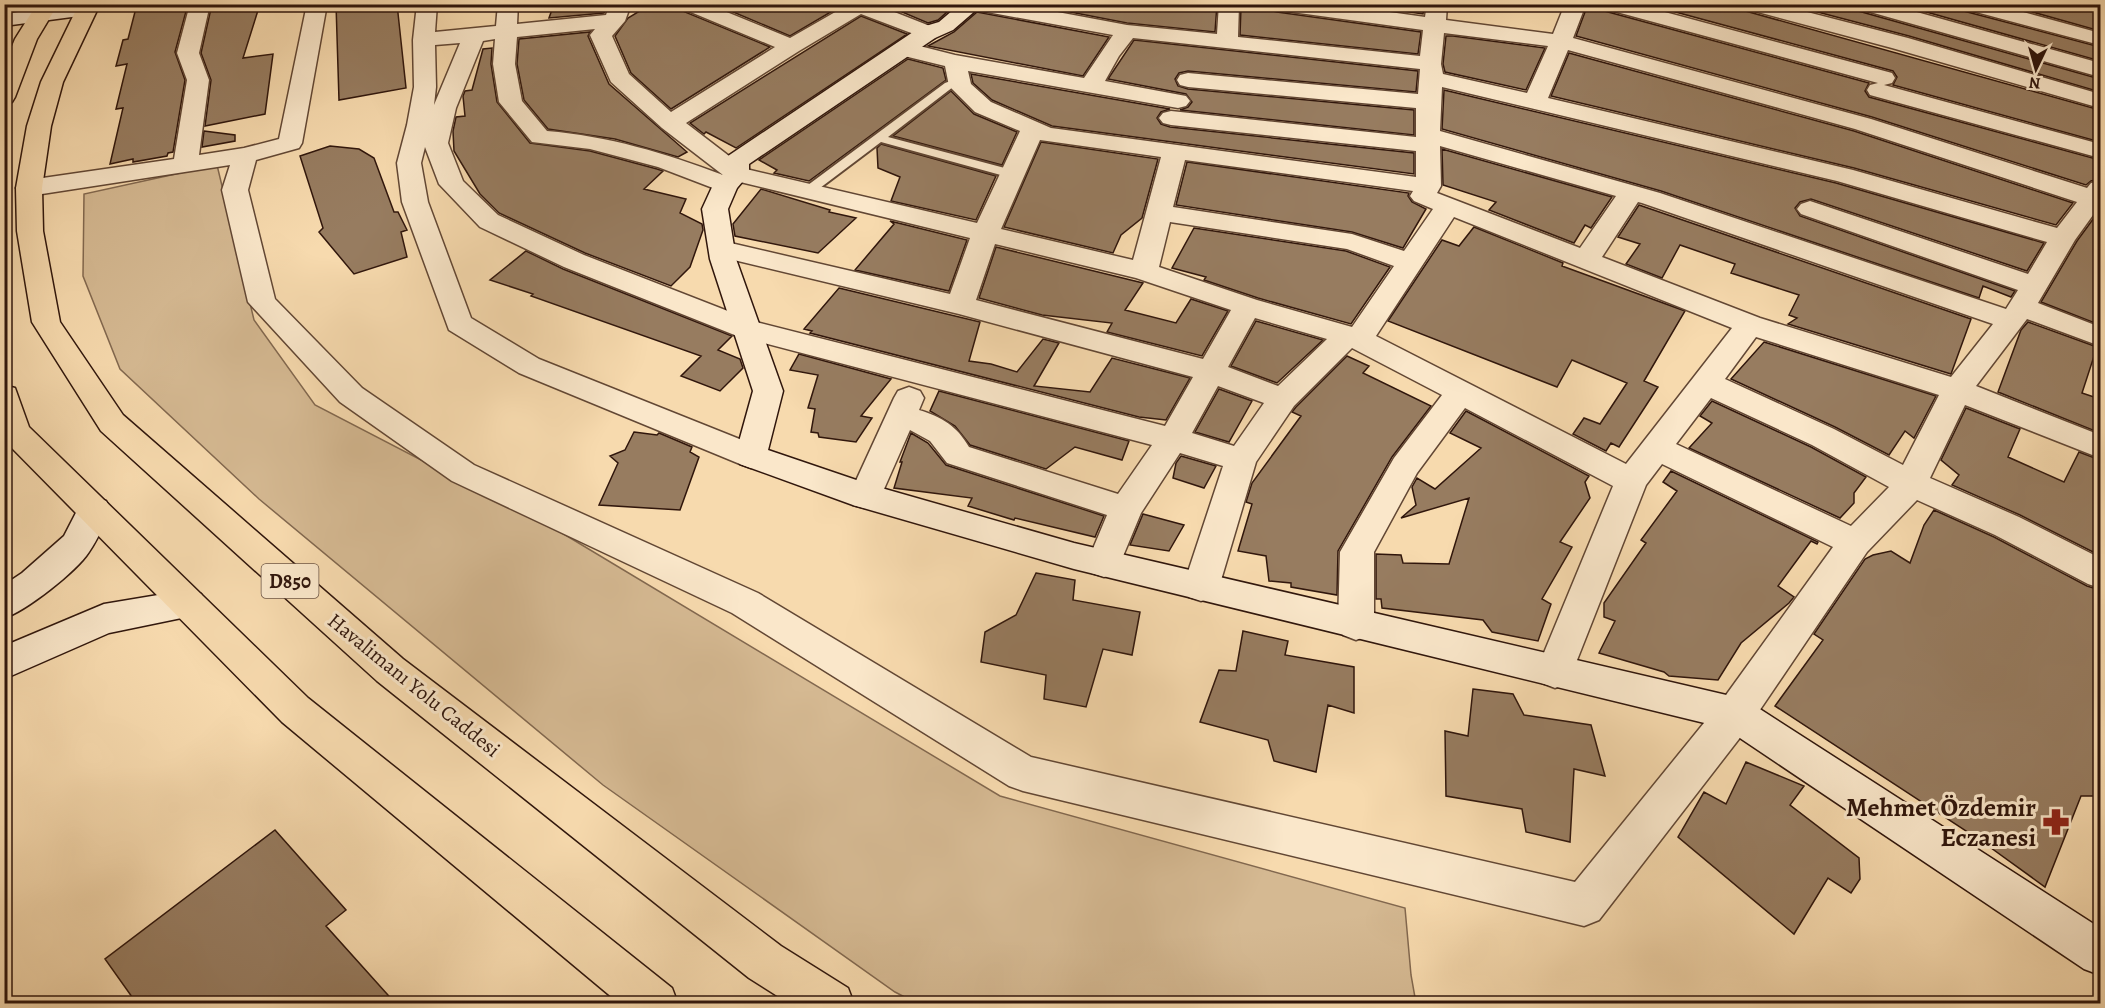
<svg xmlns="http://www.w3.org/2000/svg" width="2105" height="1008" font-family="Alegreya,serif">
<style>
.green{fill:#d5b992;stroke:#82684f;stroke-width:1.5}
.building{fill:#977c60;stroke:#30160c;stroke-width:1.5}
.lines{fill:none;stroke-linecap:round;stroke-linejoin:round}
.lane-casing{stroke:#624734;stroke-width:4}
.street-casing{stroke:#624734;stroke-width:3}
.secondary-casing{stroke:#30160c;stroke-width:3}
.highway-casing{stroke:#30160c;stroke-width:3}
.lane{fill:#fae7ca;fill-rule:evenodd}
.street{fill:#fae7ca;fill-rule:evenodd}
.secondary{fill:#fae7ca;fill-rule:evenodd}
.highway{fill:#f7daae;fill-rule:evenodd}
.labels{text-anchor:middle;stroke-width:6;stroke-linejoin:round;paint-order:stroke}
.shield{fill:#fae7ca;stroke:#6d5545;stroke-width:1.5}
.shield-label{font-size:20px;font-weight:bold;fill:#30160c}
.street-label{font-size:21px;fill:#30160c;stroke:#fae7ca}
.near-poi-label{font-size:26px;font-weight:bold;fill:#30160c;stroke:#fae7ca;text-anchor:end}
</style>
<rect width="100%" height="100%" fill="#f7daae"/>
<filter id="stains"><feTurbulence type="fractalNoise" baseFrequency=".00333" numOctaves="4"/><feColorMatrix values="0 0 0 0 .2 0 0 0 0 .09 0 0 0 0 .02 0 0 0 .5 -.17"/></filter>
<radialGradient id="worn" r=".72"><stop offset=".6" stop-color="#630" stop-opacity="0"/><stop offset="1" stop-color="#630" stop-opacity=".3"/></radialGradient>
<path class="green" d="M217,165L254,320L315,405L562,533L1000,796L1405,908L1411,975L1416,1003L918,1004L895,992L603,785L259,499L120,369L83,276L84,194Z"/>
<path class="building" d="M137,4H188L175,52L185,80L173,152L168,153L167,156L133,162V159L110,164L123,108L116,109L127,64L116,66L123,40L128,39Z
M212,4H260L243,58L273,54L265,114L205,126L211,80L201,53Z
M336,4H397L406,88L339,100Z
M554,4H607L604,13L549,18Z
M651,4L676,5L680,10L770,47L671,109L631,73L615,36L628,18Z
M722,4H841V6L790,36L719,6Z
M900,4H956L938,20L928,23L902,12Z
M1029,4H1217L1215,32L1127,23Z
M1254,4H1265L1269,10L1277,12L1421,32L1418,54L1240,35L1241,7L1254,8Z
M1353,4H1425L1423,14Z
M1588,4H1597L1601,10L1869,83L1865,91L1869,97L2100,160V179L2091,181L2086,185L1872,117L1576,36Z
M1646,4H1738L1742,10L2100,110V142L1893,85L1897,77L1893,71Z
M1787,4H1851L1855,10L2100,79V92L1909,36Z
M1898,4H1956L1960,10L2100,47V61Z
M2004,4H2100V31Z
M977,12L1109,37L1083,76L928,46L954,32Z
M861,16L907,34L736,148L706,132L704,134L690,123Z
M590,32L588,36L609,84L687,152L678,157L615,139L548,129L524,100L517,64L519,39Z
M1446,36H1453L1545,48L1526,90L1445,72L1443,64Z
M1134,40L1418,71L1416,92L1188,71L1179,73L1175,79L1178,86L1188,89L1414,110V135L1180,110L1188,107L1192,102L1186,94L1108,79Z
M492,48L491,64L497,102L530,143L590,151L657,169L663,171L644,189L686,199L680,213L702,224L703,230L690,267L671,286L585,253L499,213L480,194L454,151L453,131L456,117L465,116L463,96L465,91L472,90L483,49Z
M1569,53L1854,131L2073,203L2056,225L1854,168L1551,96Z
M908,59L943,68L946,80L809,181L774,173L777,170L759,160Z
M971,74L1170,109L1161,112L1157,118L1161,124L1170,127L1414,153V174L1052,126L992,100L973,83Z
M1444,90L1836,183L2044,243L2027,271L1811,199L1800,202L1795,208L1800,216L2015,291L2011,297L1983,286L1979,298L1661,191L1442,129Z
M951,91L974,114L1017,132L1002,165L893,136Z
M204,131L235,135V141L202,147Z
M1041,142L1158,159L1142,218L1121,235L1113,253L1004,227Z
M881,144L996,176L976,220L891,201L900,177L878,168L877,148Z
M330,146L359,149L374,158L394,212H398L407,230L401,232L407,257L354,274L319,232L323,228L300,156Z
M1442,149L1612,197L1591,228L1585,225L1574,243L1489,210L1496,202L1443,185Z
M1187,162L1409,193L1408,196L1412,202L1426,209L1403,248L1352,232L1176,205Z
M761,189L830,210L829,212L856,218L818,253L735,236L733,224Z
M1639,205L1971,319L1951,374L1788,324L1797,318L1789,315L1799,295L1731,273L1735,264L1680,245L1662,278L1626,264L1640,244L1618,237Z
M2099,211H2100V325L2041,302L2077,241Z
M890,221L967,240L949,291L855,270L894,224Z
M1474,227L1563,263L1562,266L1685,311L1644,381L1658,387L1619,447L1611,443L1606,451L1573,434L1584,418L1600,424L1627,383L1572,360L1557,387L1388,321L1442,240L1459,246Z
M1194,228L1346,251L1390,267L1351,324L1258,298L1204,280L1206,277L1172,268Z
M996,247L1143,283L1125,310L1176,323L1191,299L1228,311L1202,356L1107,332L1112,323L1042,315L979,298Z
M526,251L563,269L732,336L718,350L740,359L743,368L720,391L681,376L701,356L531,296L533,294L490,280Z
M839,288L980,322L969,361L991,364L1017,372L1043,339L1059,343L1034,386L1090,392L1112,358L1190,378L1166,420L1139,417L810,333L812,331L804,329Z
M1256,321L1323,340L1277,383L1231,366Z
M2028,322L2097,347L2082,393L2100,399V433L1998,392L2021,330Z
M1764,342L1936,396L1914,438L1905,431L1889,455L1835,427L1731,379Z
M799,354L891,379L861,416L872,418L856,442L819,437L818,433L811,432L815,409L808,408L818,375L790,370Z
M1347,356L1369,366L1363,373L1431,406L1392,457L1338,551L1337,595L1291,587V583L1269,581L1266,556L1238,551L1252,504L1246,502L1252,483L1301,416L1292,412L1296,407Z
M1219,389L1252,401L1229,442L1195,432Z
M939,391L1129,441L1122,460L1075,447L1046,469L970,445L955,426L930,411Z
M1712,401L1811,447L1866,477L1854,493V503L1840,518L1689,448L1712,423L1700,416Z
M1966,408L2020,429L2008,457L2064,482L2079,452L2100,460V547L2097,554L2020,515L1952,485L1959,475L1941,460Z
M1466,411L1589,476L1585,482L1590,498L1560,542L1572,547L1542,599L1551,604L1538,641L1492,632L1483,620L1382,608L1381,599H1376V554L1401,555L1403,563L1449,564L1469,498L1401,518L1416,505L1412,487L1417,478L1435,489L1481,448L1450,433Z
M634,432L657,435L659,433L692,447L690,452L699,457L680,510L599,505L618,463L610,456L625,450Z
M911,433L928,443L946,465L1104,516L1095,537L1015,518L1014,520L968,506L972,498L894,488L902,462H900Z
M1181,456L1216,466L1204,488L1173,478L1176,463Z
M1671,471L1818,542L1817,544L1811,541L1778,586L1794,597L1789,603L1741,643L1718,680L1669,676L1664,672L1599,653L1615,621L1604,617V603L1646,543L1641,540L1677,491L1663,482Z
M1934,510L1994,537L2087,586L2100,590V796H2081L2045,887L1980,840L1775,706L1823,640L1814,634L1865,559L1873,555L1891,551L1910,563L1924,525Z
M1143,514L1184,525L1169,551L1130,545Z
M1036,573L1075,580L1073,600L1140,612L1132,655L1103,649L1086,707L1044,699L1046,675L981,662L985,632L1016,615Z
M1243,631L1288,641L1285,655L1354,667V713L1328,705L1316,772L1274,761L1268,740L1200,722L1219,670L1236,671Z
M1473,689L1513,694L1524,715L1591,725L1605,776L1574,769L1570,842L1526,832L1522,809L1446,796L1445,731L1468,736Z
M1746,762L1804,786L1790,805L1859,858L1860,879L1851,893L1828,878L1794,934L1678,837L1704,792L1726,804Z
M275,830L346,910L326,926L396,1004H137L105,959Z"/>
<g class="lines">
<defs>
<path id="lane" d="M959,78L963,79V83L953,87L888,137L1016,171L1018,174L1016,177H1008L881,142L812,194H804L802,191L804,188L945,83Z"/>
<path id="street" d="M190,4H210L199,53L209,80L199,155L244,148L279,139L307,4H327L302,143L299,148L256,160L248,190L275,299L362,388L474,465L758,593L1031,757L1575,882L1721,702L1833,547L1662,464L1646,485L1568,683L1555,688L1542,683L1536,672L1613,486L1465,408L1417,473L1374,552V625L1369,635L1356,640L1343,635L1338,625L1340,552L1394,458L1442,395L1352,348L1294,406L1256,462L1219,587L1213,597L1201,601L1189,597L1183,587L1223,466L1180,453L1141,513L1116,573L1104,577L1092,573L1087,563L1107,515L947,463L930,441L910,430L877,505L865,508L853,505L849,496L894,398L898,391L909,387L920,391L924,398L919,410C942,417 957,426 969,447L1118,494L1152,445L737,336L564,267L480,227L439,184L425,147L421,163L428,202L471,318L539,359L762,448L767,456L762,464L751,468L740,464L519,373L449,330L402,202L397,163L407,125L414,87L413,40L417,4H437L435,32L496,26L498,4H518L517,24L606,15L610,4H631L625,21L612,36L629,74L671,112L775,47L681,8L678,4H707L790,38L844,7L843,4H874L935,28L938,33L935,38L927,39L861,14L799,51L686,123L746,169L977,223L1020,131L975,112L949,86L945,66L896,54L893,49L896,44L904,42L955,55L1084,78L1113,35L976,10L969,8L966,4H1014L1127,25L1217,34L1219,4H1239L1238,37L1420,56L1423,30L1277,10L1270,8L1267,4H1333L1425,17L1427,4H1447L1446,20L1553,34L1565,4H1586L1573,38L1871,119L2087,188L2091,183L2100,181V209L2098,208L2075,240L2038,303L2100,327V346L2027,319L1976,386L2100,435V458L1965,405L1930,478L2019,517L2100,558V588L2088,584L1995,535L1917,500L1867,552L1749,726L1599,920L1584,926L1023,791L1009,786L732,613L452,481L340,402L248,302L222,190L230,165L29,196L20,193L16,188L20,183L29,180L174,159L187,80L177,53ZM595,29L590,35L611,82L662,128L723,175C665,153 608,136 547,131L522,101L515,64L517,37ZM1444,33L1548,46L1527,93L1443,74L1441,64ZM1133,38L1420,69L1418,94L1188,73L1180,75L1177,80L1180,85L1188,87L1416,108V137L1171,111L1163,113L1159,118L1163,123L1171,125L1416,151V177L1051,128L991,102L971,84L968,71L1178,108L1186,106L1190,101L1186,96L1105,81L1119,56ZM495,39L493,64L499,102L532,142L590,149L658,167L726,193L735,190L739,185L736,181L970,238L950,294L722,241L713,243L709,249L713,255L959,314L1193,377L1165,426L756,322L584,255L498,215L463,181L448,143L456,108L483,41ZM460,43L434,105L436,87L435,45ZM1568,50L1855,129L2077,202L2057,228L1853,170L1548,98ZM1442,87L1837,181L2047,242L2028,274L1819,204L1810,201L1801,204L1797,209L1801,214L2018,290L2006,309L1660,193L1440,131ZM1040,140L1161,157L1133,260L1001,229ZM1440,146L1616,196L1580,248L1437,193L1441,186ZM1185,160L1413,191L1410,196L1414,201L1433,209L1404,251L1352,234L1173,207ZM1638,202L1642,203L1993,324L1951,377L1760,318L1602,257ZM1454,217L1732,328L1626,464L1376,336ZM1170,222L1347,249L1394,266L1352,327L1257,300L1159,267ZM995,244L1136,278L1231,310L1203,359L976,300ZM1255,318L1327,339L1278,386L1228,367ZM1756,337L1939,395L1903,465L1834,429L1725,379ZM1218,386L1264,403L1234,446L1192,433ZM1711,398L1812,445L1889,487L1851,526L1676,444Z
M1599,4H1635L1892,73L1895,78L1892,83L1884,85L2100,144V158L1870,95L1867,90L1870,85L1878,83L1602,8Z
M1740,4H1776L1908,38L2100,94V108L1892,48L1743,8Z
M1853,4H1888L2100,63V77L1856,8Z
M1958,4H1994L2100,33V45L1961,8Z"/>
<path id="secondary" d="M74,4H94L97,9L94,13L87,15L4,26V14Z
M960,4H983L953,30L935,38L749,164V174L737,188L728,209L736,259L783,391L768,450L871,485L1074,543L1735,697L1749,702L2100,928V975L2084,969L1725,728L1074,569L853,505L740,464L735,456L753,391L710,259L702,209L713,185L725,172V161L728,156L919,28L939,22Z
M94,497L106,501L111,510C104,524 98,539 89,552C77,571 26,611 4,618V585L22,573L64,536L82,501Z
M188,590L201,594L206,604L201,614L109,633L4,679V646L104,604Z"/>
<path id="highway" d="M37,4H58L37,39L15,97L12,102L4,104V66L15,39Z
M79,4H100L63,82L51,126L42,188L43,231L60,322L123,415L403,659L781,946L848,988L854,1004H790L749,978L377,681L101,431L32,322L17,231L16,188L27,126L41,82Z
M4,385L15,388L29,427L308,698L672,988L678,1004H620L282,722L4,440Z"/>
</defs>
<use href="#lane" class="lane-casing"/>
<use href="#street" class="street-casing"/>
<use href="#secondary" class="secondary-casing"/>
<use href="#highway" class="highway-casing"/>
<use href="#lane" class="lane"/>
<use href="#street" class="street"/>
<use href="#secondary" class="secondary"/>
<use href="#highway" class="highway"/>
</g>
<defs>
<symbol id="pharmacy-bare" viewBox="-9 -9 18 18"><path d="M-2-6h4v4h4v4h-4v4h-4v-4h-4v-4h4Z" fill="#8f2418" stroke="#fae7ca" stroke-width="2.5" paint-order="stroke"/></symbol>
</defs>
<g fill-rule="evenodd">
<use href="#pharmacy-bare" x="2037" y="803" width="38" height="38"/>
</g>
<g class="labels">
<rect class="shield" x="261.5" y="564" width="57" height="34" rx="4.5"/>
<g class="shield-label">
<text x="290" y="588">D850</text>
</g>
<g class="street-label">
<text transform="translate(414 685) rotate(39)" y="7">Havalimanı Yolu Caddesi</text>
</g>
<g class="near-poi-label">
<text x="2036" y="816">Mehmet Özdemir<tspan x="2036" dy="30">Eczanesi</tspan></text>
</g>
</g>
<rect width="2105" height="1008" fill="none" stroke="#f7daae" stroke-width="24"/>
<rect x="6" y="6" width="2093" height="996" fill="none" stroke="#30160c" stroke-width="3"/>
<rect x="12" y="12" width="2081" height="984" fill="none" stroke="#30160c" stroke-width="1.5"/>
<g transform="translate(2036 69) rotate(185)" stroke="#fae7ca" stroke-width="4.5" paint-order="stroke">
<path d="M0-4.5L10 22L0 15L-10 22Z" fill="#30160c"/>
<text y="-9" font-size="16" font-weight="bold" text-anchor="middle" fill="#30160c">N</text>
</g>
<rect width="100%" height="100%" filter="url(#stains)"/>
<rect width="100%" height="100%" fill="url(#worn)"/>
</svg>
